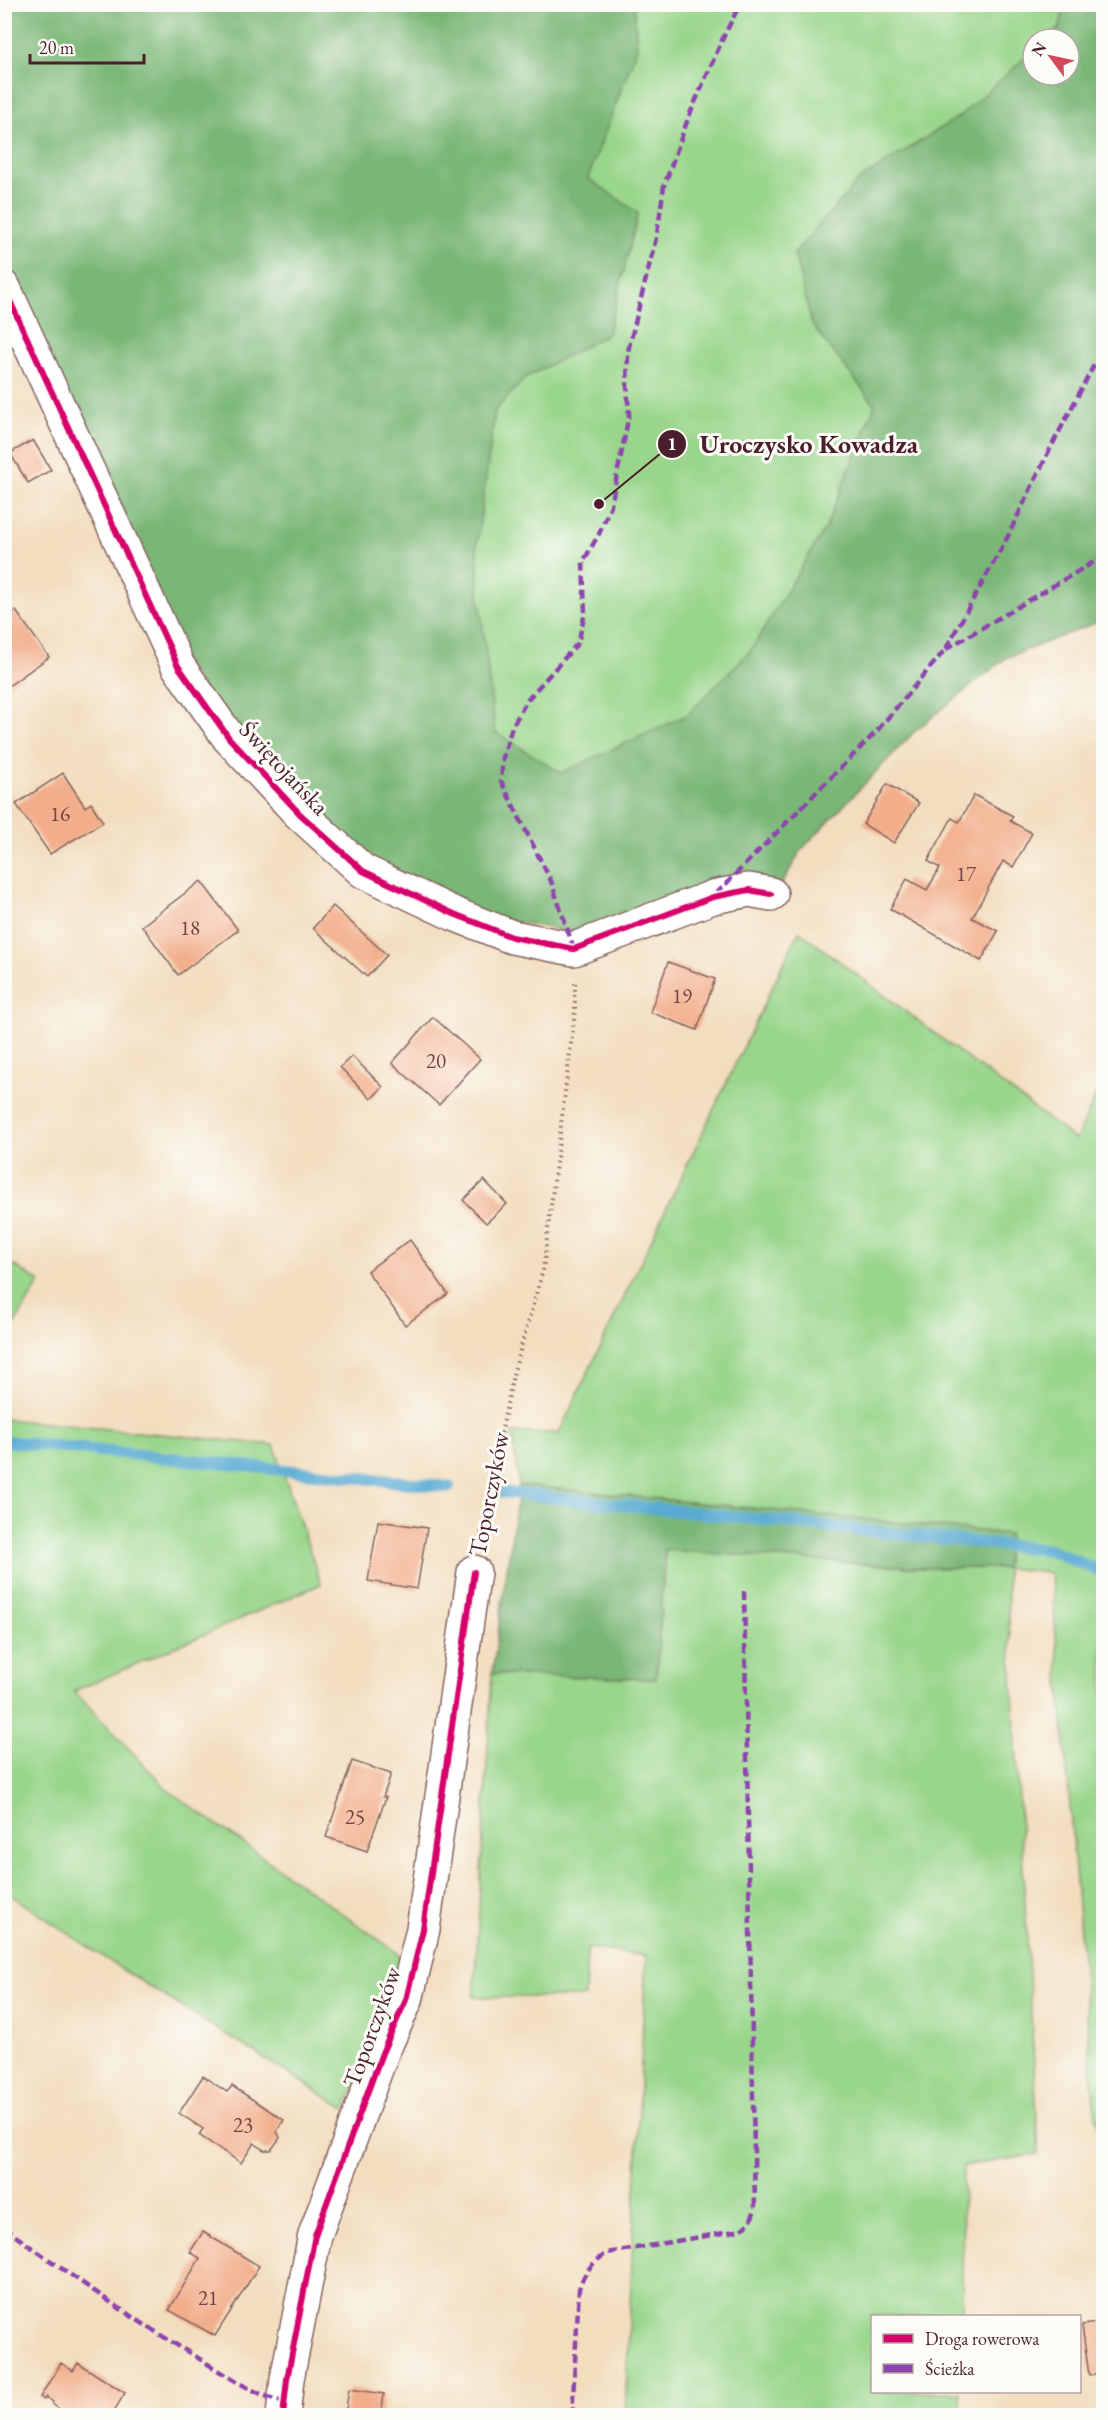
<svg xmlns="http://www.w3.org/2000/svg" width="1108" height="2420" font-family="'EB Garamond',serif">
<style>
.green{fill:#99d68b;stroke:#727a5b;stroke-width:1.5}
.forest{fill:#7ab777;stroke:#626b51;stroke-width:1.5}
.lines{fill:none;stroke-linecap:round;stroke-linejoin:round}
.stream{stroke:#58aad3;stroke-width:12}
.building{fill:#f2ae8b}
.street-casing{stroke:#85625f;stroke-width:36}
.path{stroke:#85625f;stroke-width:4;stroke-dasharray:1.5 4.5;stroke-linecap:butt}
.street{stroke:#fff;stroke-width:33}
.quiet{stroke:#8e44ad;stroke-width:4.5;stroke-dasharray:9 4.5;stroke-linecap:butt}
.cycleway-casing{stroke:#fdfcf7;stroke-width:10}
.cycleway{stroke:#d6006c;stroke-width:6}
.labels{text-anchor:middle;stroke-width:6;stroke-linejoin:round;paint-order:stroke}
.number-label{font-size:21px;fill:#744343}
.street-label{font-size:24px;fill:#4a1f2b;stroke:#fdfcf7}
.leader{fill:none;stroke:#4a1f2b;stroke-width:2}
.callout-dot{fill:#4a1f2b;stroke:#fdfcf7;stroke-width:2}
.mark-label{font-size:18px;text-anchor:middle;font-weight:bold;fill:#fff}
.callout-label{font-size:26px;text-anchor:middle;font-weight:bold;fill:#4a1f2b;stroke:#fdfcf7;stroke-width:6;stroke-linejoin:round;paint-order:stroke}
</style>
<rect width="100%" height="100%" fill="#fdfcf7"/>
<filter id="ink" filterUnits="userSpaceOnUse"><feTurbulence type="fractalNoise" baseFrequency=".0167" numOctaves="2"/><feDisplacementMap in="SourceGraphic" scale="12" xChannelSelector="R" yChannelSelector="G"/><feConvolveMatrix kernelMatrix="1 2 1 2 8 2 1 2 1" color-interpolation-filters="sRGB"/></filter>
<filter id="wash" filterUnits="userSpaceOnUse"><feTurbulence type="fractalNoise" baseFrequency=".008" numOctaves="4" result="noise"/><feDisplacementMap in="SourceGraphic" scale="24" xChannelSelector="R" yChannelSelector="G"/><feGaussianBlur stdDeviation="1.35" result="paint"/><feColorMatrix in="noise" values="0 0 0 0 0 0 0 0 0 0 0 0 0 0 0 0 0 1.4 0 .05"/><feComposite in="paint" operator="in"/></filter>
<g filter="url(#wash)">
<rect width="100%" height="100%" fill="#f2debf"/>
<path class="green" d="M388,5H1064L1060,27L1047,39H1033V75L1054,174L571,935L386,866Z
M799,931L1076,1140L1103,1081V2155L1094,2104L1051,1573L1006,1568L1039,2154L963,2166L962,2316H872V2392H961V2415H625L646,1956L587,1948L585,1997H474L492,1674L656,1679L665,1550L923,1568H1005L1008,1534L519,1485L512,1433H559Z
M5,1260L40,1282L5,1340Z
M4,1419L274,1445L321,1584L74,1691L168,1790L402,1956L391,2012L345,2109L123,1970L5,1891Z"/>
<path class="forest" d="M4,5H634L637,48L588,178L638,213L608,334L525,378L495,411L477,544L479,593L495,732L561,773L687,715L751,650L826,527L875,405L812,325L794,253L859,180L960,116L1033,51V75H1069V39H1047L1060,27L1064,5H1103V620L1006,658L916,730L802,849L779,889L579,933L483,916L366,863L230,727L174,647L5,276Z
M519,1485L1009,1534L1005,1568H923L665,1550L656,1679L492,1674Z"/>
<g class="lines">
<path class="stream" d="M4,1441L449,1487
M500,1492L1050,1550L1104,1573"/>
</g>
<g id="blocks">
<path class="building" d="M33,440L51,470L28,483L10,453Z
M16,611L49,657L4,689V619Z
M63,773L85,807L91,803L103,822L50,854L16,804Z
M887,784L919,803L894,843L863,824Z
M974,795L1013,816L1010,821L1032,833L1013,867L1003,861L972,918L998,931L981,961L890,909L907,879L927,890L940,868L928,861L952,818L959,822Z
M201,881L238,930L178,975L142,926Z
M333,906L387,955L367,977L313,928Z
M668,962L715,979L697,1030L650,1012Z
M433,1017L480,1059L439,1105L392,1063Z
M352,1056L383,1087L371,1099L340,1067Z
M484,1180L507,1204L486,1223L463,1200Z
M410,1240L448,1294L405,1325L367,1271Z
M378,1521L427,1528L417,1589L368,1581Z
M352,1761L391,1774L383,1797H386L367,1851L326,1837Z
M203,2076L227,2092L232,2086L284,2120L277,2131L280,2138L271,2150H264L254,2143L241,2163L199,2135L203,2129L179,2113Z
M203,2232L259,2266L215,2336L169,2310L200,2258L190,2252Z
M1104,2322V2373L1089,2375L1082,2325Z
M61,2363L73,2371L78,2363L125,2393L111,2416H70L52,2404L53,2402L46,2397L44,2400L40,2397Z
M349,2389L384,2394L381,2416H345Z"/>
</g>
</g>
<g filter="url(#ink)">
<use href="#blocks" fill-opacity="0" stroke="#85625f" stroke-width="1.5"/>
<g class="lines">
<defs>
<path id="street" d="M4,288L178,666L229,738L300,814L363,871L454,914L512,937L574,949L713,897L749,890L771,894
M283,2416L287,2379L315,2235L382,2053L406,2000L423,1929L474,1572"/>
</defs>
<use href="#street" class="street-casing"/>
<path class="path" d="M480,1539L513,1375L543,1270L575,1012V983"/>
<use href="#street" class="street"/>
<path class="quiet" d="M946,649L1104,556
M716,894L875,733L945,650L1005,542L1048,453L1104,346
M574,949L551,881L501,781L503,757L512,727L527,700L578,643L585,613L583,562L599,534L611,505L629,415L627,385L628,351L657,234L664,186L689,116L723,38L740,4
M4,2228C67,2272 129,2317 195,2356C224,2374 251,2393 284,2402
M4,2409L14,2416
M572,2416L579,2289C584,2272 592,2263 607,2253L741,2230L750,2222L755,2210L744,1589"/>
<defs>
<path id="cycleway" d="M4,288L178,666L229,738L300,814L363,871L454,914L512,937L574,949L713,897L749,890L771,894
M283,2416L287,2379L315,2235L382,2053L406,2000L423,1929L474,1572"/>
</defs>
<use href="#cycleway" class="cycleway-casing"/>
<use href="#cycleway" class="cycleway"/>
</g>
</g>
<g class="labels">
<g class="number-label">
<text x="60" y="821">16</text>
<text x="966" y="881">17</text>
<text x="190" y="935">18</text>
<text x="682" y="1003">19</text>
<text x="436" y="1068">20</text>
<text x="355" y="1824">25</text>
<text x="243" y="2132">23</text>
<text x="208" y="2305">21</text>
</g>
<g class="street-label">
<text transform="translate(284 768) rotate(47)" y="8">Świętojańska</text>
<text transform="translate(489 1494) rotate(-79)" y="8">Toporczyków</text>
<text transform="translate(372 2027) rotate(-70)" y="8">Toporczyków</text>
</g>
</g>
<path class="leader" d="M599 504L672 444"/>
<g class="callout-dot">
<circle cx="599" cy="504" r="6"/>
<circle cx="672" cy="444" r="15"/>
</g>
<g class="mark-label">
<text x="672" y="450">1</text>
</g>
<g class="callout-label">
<text x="809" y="453">Uroczysko Kowadza</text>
</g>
<rect width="1108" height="2420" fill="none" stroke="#fdfcf7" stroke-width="24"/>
<rect x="871" y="2315" width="210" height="78" fill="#fdfcf7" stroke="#b5a4a5" stroke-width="1.5"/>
<rect x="883" y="2334" width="30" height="9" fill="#d6006c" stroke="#b5a4a5" stroke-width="1.5"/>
<text x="925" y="2345" font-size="18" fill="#4a1f2b">Droga rowerowa</text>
<rect x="883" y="2364" width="30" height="9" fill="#8e44ad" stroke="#b5a4a5" stroke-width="1.5"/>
<text x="925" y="2375" font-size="18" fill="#4a1f2b">Ścieżka</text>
<g transform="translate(1051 57) rotate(303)"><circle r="28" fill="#fdfcf7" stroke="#b5a4a5" stroke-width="1.5"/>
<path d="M0-4.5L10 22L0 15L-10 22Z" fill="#d1495b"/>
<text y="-9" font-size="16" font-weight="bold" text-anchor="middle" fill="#4a1f2b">N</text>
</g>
<path d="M30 54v9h114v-9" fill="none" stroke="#4a1f2b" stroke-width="3"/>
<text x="39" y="54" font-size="18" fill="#4a1f2b" stroke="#fdfcf7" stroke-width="4.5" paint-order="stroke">20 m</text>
</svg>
